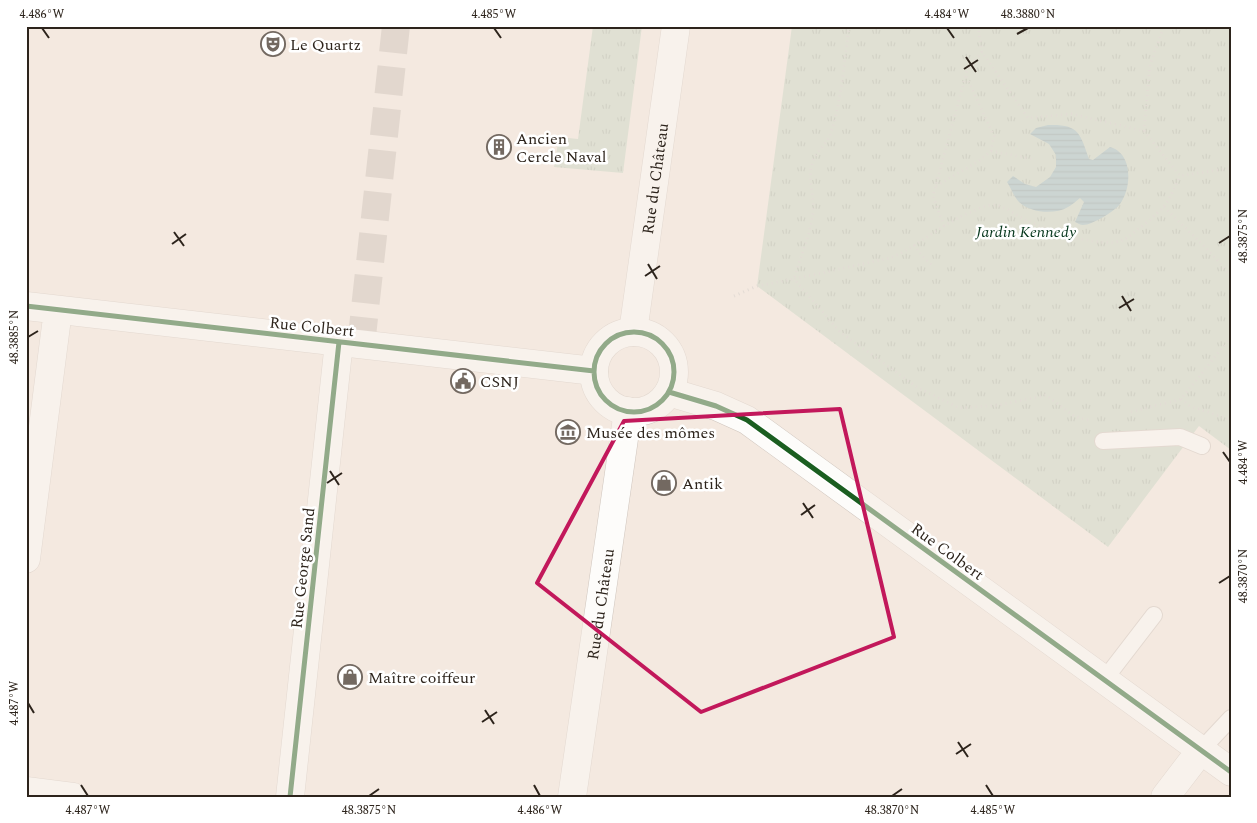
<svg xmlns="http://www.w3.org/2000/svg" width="1257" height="823" font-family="Spectral,serif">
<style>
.park{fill:url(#park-tufts)}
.water{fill:url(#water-rules)}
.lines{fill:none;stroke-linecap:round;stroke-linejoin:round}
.street-tunnel{stroke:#ccc2b9;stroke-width:28;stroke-dasharray:28 14;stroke-linecap:butt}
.lane-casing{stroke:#cfc5bd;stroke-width:18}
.street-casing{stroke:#cfc5bd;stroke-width:29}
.secondary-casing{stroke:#cfc5bd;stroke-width:29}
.path{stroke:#cecbc7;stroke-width:3;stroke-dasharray:1 4;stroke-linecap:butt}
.lane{stroke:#fdfcfa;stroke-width:16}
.street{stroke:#fdfcfa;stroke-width:28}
.secondary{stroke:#fdfcfa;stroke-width:28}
.cycleway-casing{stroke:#fff;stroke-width:8}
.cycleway{stroke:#1b5e20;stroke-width:5}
.marked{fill:none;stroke:#c2185b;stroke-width:4;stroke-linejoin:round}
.ticks{fill:none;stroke:#2d241c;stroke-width:2}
.labels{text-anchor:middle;stroke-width:5;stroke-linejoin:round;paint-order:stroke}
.poi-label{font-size:16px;fill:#2d241c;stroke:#fff;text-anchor:start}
.street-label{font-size:16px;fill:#2d241c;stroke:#fff}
.park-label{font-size:16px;font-style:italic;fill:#05361b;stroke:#fff}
.neatline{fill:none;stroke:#2d241c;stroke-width:2}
.ticks-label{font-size:12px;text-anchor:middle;fill:#2d241c}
</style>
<defs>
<pattern id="park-tufts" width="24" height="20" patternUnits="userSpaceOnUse" patternTransform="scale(1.25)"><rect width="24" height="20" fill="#c8d6c4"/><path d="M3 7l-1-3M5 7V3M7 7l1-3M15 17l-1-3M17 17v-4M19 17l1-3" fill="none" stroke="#acb8a8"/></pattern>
<pattern id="water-rules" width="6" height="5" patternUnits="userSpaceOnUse" patternTransform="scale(1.25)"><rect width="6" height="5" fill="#9cbcc0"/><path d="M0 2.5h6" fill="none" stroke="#87a1a4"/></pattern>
</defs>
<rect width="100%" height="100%" fill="#f4e9e0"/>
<path class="park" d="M593,26H642L623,173L554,167L559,137L578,139Z
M792,26H1231V450L1199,426L1108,547L757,286Z"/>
<path class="water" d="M1048,125C1079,124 1080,133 1089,159L1093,160L1110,147C1133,153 1132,188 1120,204C1115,211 1092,225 1083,225C1080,225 1078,223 1075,222L1084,202L1080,198C1076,201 1072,205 1068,207C1055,215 1030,213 1019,202C1014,197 1011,188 1007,182L1013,176L1025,184L1036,187L1050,177L1056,167V155L1049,144L1030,134L1036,128Z"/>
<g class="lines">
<path class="street-tunnel" d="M361,345L396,26"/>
<defs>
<path id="lane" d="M1103,441L1180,437L1202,446
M1104,680L1154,615
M1201,750L1231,718"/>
<path id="street" d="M26,306L594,371
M669,392L716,406L747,420L1231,772
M26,559L58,310
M290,797L339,342
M1165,797L1201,750"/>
<g id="secondary">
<path id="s1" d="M633,332L676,26"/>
<circle cx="634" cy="372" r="40"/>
<path d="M26,791L73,797"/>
<path id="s2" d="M572,797L628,411"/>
</g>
</defs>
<use href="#lane" class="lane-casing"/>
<use href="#street" class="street-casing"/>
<use href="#secondary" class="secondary-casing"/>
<path class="path" d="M978,26L982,52L1028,118L1072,114L1144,131L1180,176L1231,168
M1144,131L1150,65L1164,26
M991,151L1032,159
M936,186L979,161L991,151L994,136L966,76
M1164,207L1212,254L1231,277
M944,226L933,196L967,70L982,52
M914,245L922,256L934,267
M734,296L757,286L794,279C800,257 810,236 813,213C815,197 807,180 812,164C815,153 826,145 830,135C842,101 844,62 849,26
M1181,399L1190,406L1231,420
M1131,412L1181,399L1231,337
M1088,420L1074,416L1046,395L1000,405L959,408L917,387L840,332L794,279L890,258C919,246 943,223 973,211C978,209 984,206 991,205C1005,204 1015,216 1028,221C1049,231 1101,249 1123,240C1129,238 1161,211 1164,206C1171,198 1175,186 1180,176"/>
<use href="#lane" class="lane"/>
<use href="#street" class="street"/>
<use href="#secondary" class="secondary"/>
<defs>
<path id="cycleway" d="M26,306L594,371
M594 372a40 40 0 1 1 80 0a40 40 0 1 1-80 0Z
M669,392L716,406L747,420L1231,772
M290,797L339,342"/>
</defs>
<use href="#cycleway" class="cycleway-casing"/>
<use href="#cycleway" class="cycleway"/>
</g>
<path d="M0 0H1257V823H0ZM840,409L894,637L701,712L537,583L624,421Z" fill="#f4e9e0" fill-opacity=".55" fill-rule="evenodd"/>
<path class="marked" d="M840,409L894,637L701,712L537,583L624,421Z"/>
<path class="ticks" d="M42,28L49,38M494,28L501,38M947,28L954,38M1017,34L1028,28M966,57L976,72M964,69L978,60M174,232L184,246M1219,243L1230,236M172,244L186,234M648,264L657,279M645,276L660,266M1122,296L1131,311M1119,308L1134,299M28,337L38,331M1223,452L1230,462M330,471L339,485M327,483L342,473M803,503L813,518M801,515L815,505M1219,583L1230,576M28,703L34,713M485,710L494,724M482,722L497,712M958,742L968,757M956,754L971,744M81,785L88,796M534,785L540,796M986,785L993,796M369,796L379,789M892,796L902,789"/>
<defs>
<symbol id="theatre-ring" viewBox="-11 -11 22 22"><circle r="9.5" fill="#fff" stroke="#736961" stroke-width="1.5"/><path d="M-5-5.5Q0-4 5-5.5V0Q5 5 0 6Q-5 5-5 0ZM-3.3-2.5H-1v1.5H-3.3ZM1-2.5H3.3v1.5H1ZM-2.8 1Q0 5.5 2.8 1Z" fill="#736961"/></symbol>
<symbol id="building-ring" viewBox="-11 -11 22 22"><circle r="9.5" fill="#fff" stroke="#736961" stroke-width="1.5"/><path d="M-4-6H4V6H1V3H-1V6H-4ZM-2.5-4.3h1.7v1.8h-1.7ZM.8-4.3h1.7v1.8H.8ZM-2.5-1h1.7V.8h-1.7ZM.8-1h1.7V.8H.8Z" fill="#736961"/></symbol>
<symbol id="civic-ring" viewBox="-11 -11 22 22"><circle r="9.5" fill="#fff" stroke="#736961" stroke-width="1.5"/><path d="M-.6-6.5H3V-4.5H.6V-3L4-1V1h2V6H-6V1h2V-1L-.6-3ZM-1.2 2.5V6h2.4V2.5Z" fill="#736961"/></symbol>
<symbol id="museum-ring" viewBox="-11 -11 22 22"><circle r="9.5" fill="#fff" stroke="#736961" stroke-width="1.5"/><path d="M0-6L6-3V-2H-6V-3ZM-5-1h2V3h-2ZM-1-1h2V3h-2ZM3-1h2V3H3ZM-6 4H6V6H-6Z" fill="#736961"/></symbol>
<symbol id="shop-ring" viewBox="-11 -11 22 22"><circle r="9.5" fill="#fff" stroke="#736961" stroke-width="1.5"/><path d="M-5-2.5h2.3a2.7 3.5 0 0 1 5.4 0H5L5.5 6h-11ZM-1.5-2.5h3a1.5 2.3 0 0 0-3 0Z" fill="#736961"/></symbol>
</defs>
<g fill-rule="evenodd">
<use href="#theatre-ring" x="259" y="30" width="28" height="28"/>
<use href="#building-ring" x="485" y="133" width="28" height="28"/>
<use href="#civic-ring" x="449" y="367" width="28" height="28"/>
<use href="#museum-ring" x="554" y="418" width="28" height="28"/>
<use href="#shop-ring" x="650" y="469" width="28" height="28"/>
<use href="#shop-ring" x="336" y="663" width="28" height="28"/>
</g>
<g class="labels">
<g class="poi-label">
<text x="290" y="50">Le Quartz</text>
<text x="516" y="144">Ancien<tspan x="516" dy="18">Cercle Naval</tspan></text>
<text x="480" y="387">CSNJ</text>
<text x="586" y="438">Musée des mômes</text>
<text x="682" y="489">Antik</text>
<text x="368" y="683">Maître coiffeur</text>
</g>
<g class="street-label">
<text dy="6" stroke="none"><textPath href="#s1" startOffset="155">Rue du Château</textPath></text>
<text transform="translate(312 326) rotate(6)" y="6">Rue Colbert</text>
<text transform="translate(948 551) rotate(36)" y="6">Rue Colbert</text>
<text transform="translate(302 568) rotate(-84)" y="6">Rue George Sand</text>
<text dy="6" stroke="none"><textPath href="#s2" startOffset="195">Rue du Château</textPath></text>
</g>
<g class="park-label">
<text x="1026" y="237">Jardin Kennedy</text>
</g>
</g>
<rect width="1257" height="823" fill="none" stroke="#ffffff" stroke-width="55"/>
<rect x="28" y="28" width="1202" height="768" class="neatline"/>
<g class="ticks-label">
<text x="42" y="18">4.486°W</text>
<text x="494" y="18">4.485°W</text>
<text x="947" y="18">4.484°W</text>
<text x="1028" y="18">48.3880°N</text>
<text transform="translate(1243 236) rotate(-90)" y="4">48.3875°N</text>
<text transform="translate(14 337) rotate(-90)" y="4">48.3885°N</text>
<text transform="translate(1243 462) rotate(-90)" y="4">4.484°W</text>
<text transform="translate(1243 576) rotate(-90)" y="4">48.3870°N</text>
<text transform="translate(14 703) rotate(-90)" y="4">4.487°W</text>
<text x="88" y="814">4.487°W</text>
<text x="369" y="814">48.3875°N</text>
<text x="540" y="814">4.486°W</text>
<text x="892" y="814">48.3870°N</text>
<text x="993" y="814">4.485°W</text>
</g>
</svg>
